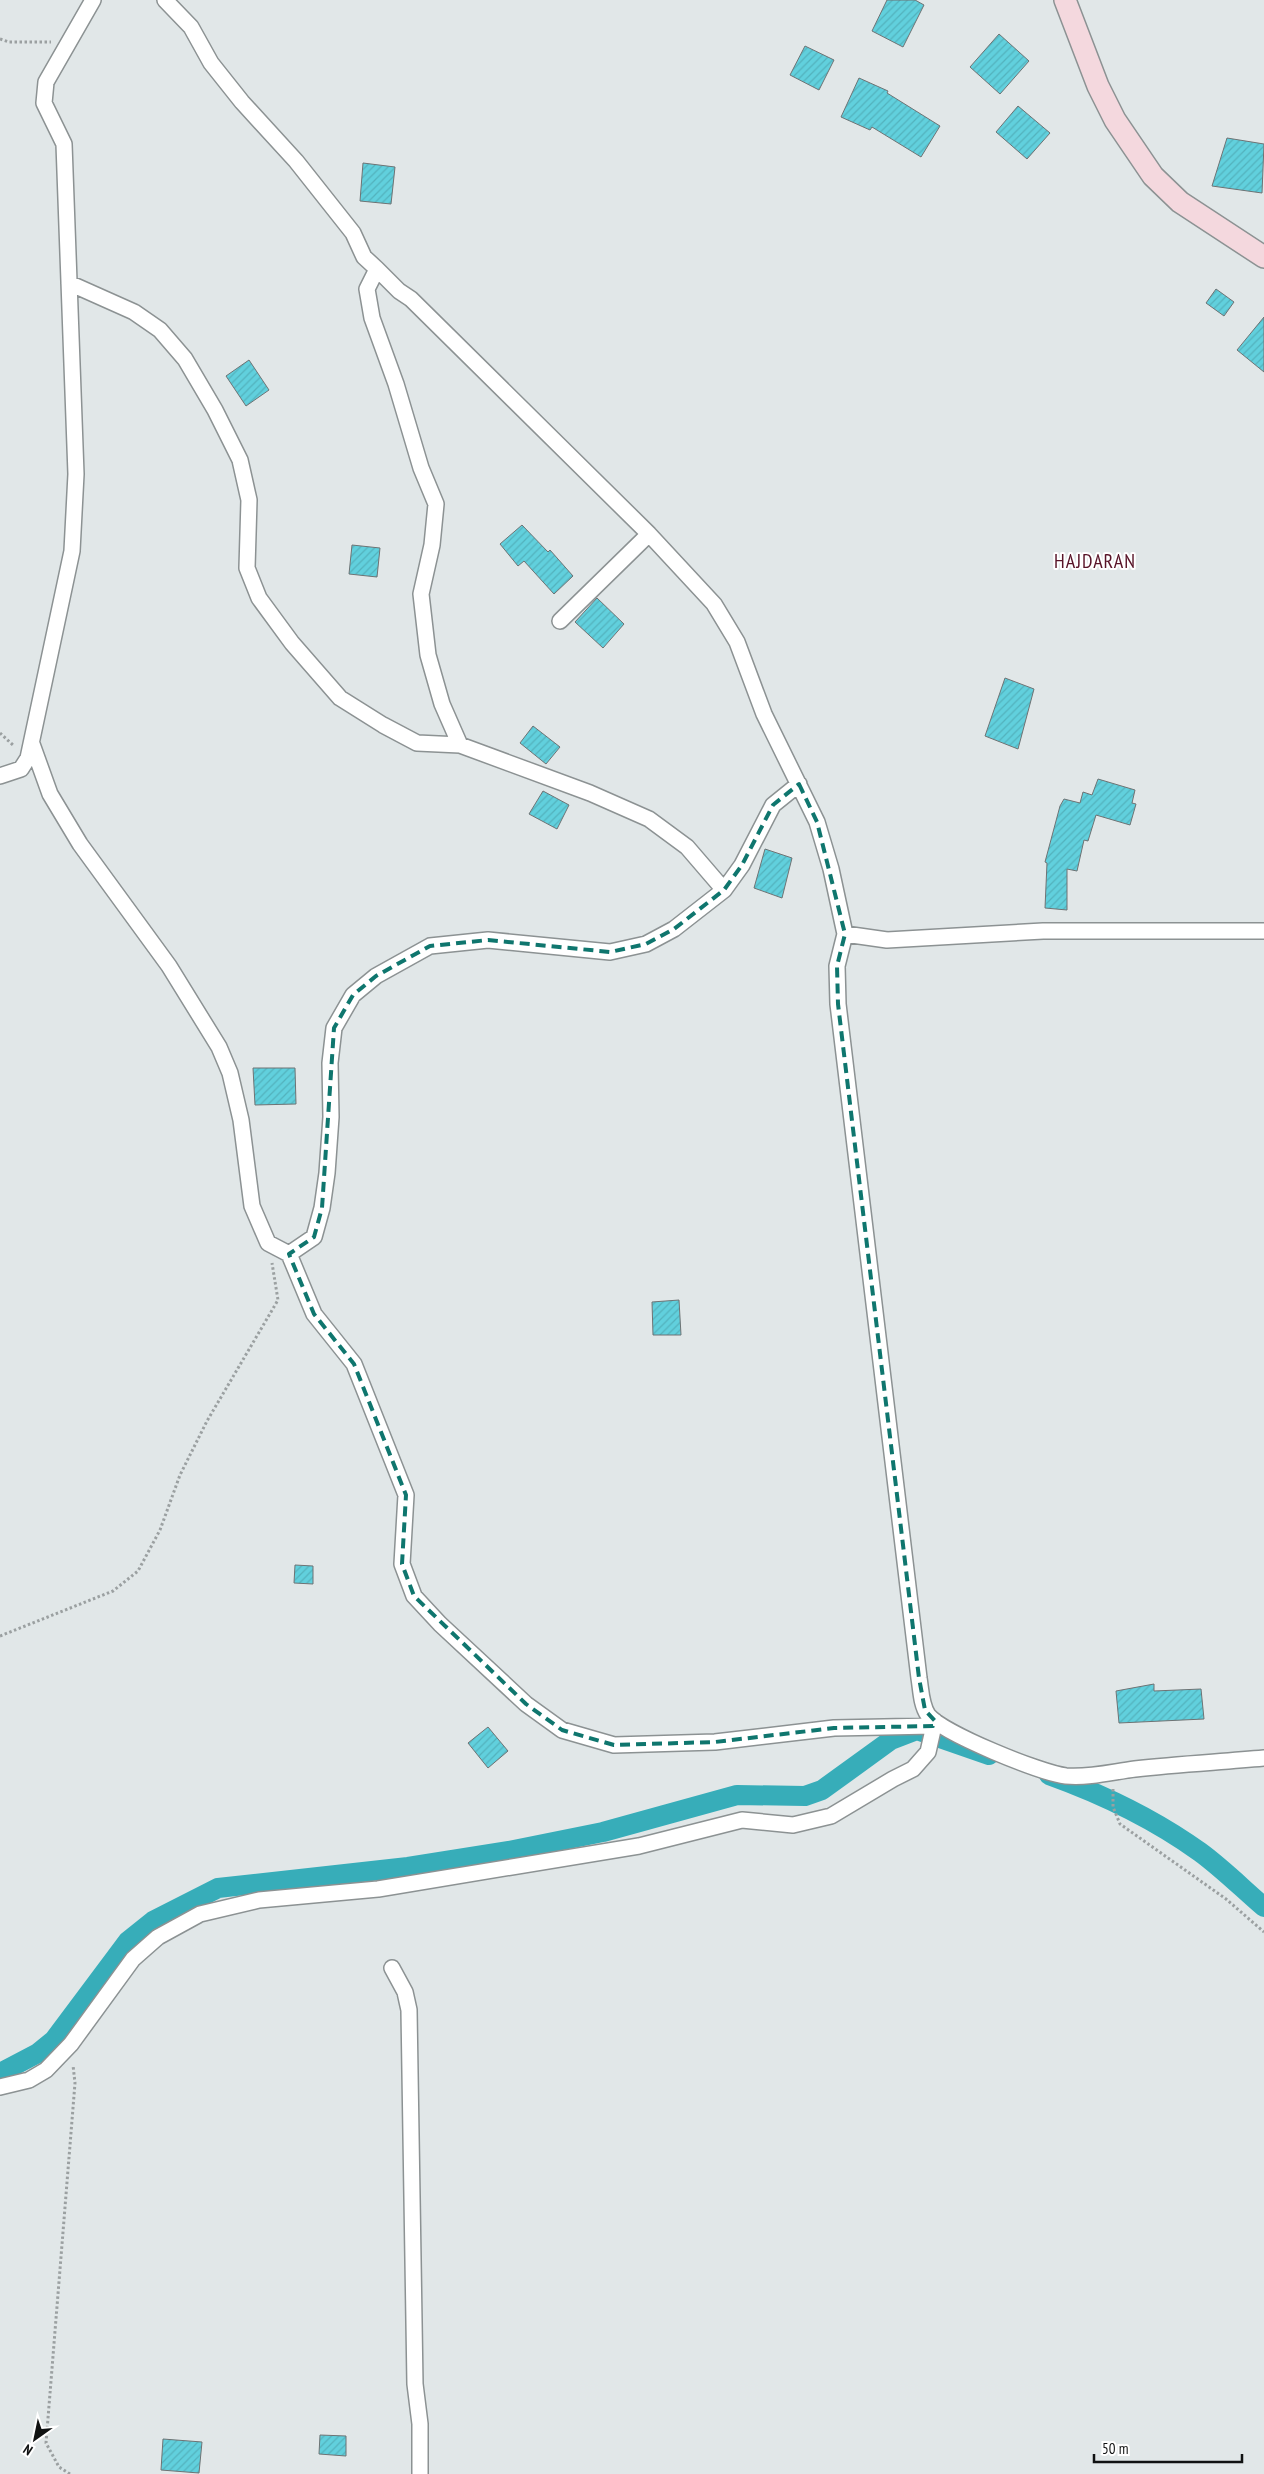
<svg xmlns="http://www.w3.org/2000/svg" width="1264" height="2474" font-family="'PT Sans Narrow',sans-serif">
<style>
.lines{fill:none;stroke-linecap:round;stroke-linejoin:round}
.canal{stroke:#37adb9;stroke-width:20}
.building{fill:url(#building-hatch);stroke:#6e7374}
.minor-casing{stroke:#8c9293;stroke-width:18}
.secondary-casing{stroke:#8c9293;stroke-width:24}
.path{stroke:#9ba0a1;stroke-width:3;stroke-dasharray:2.5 2.5;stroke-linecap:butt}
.minor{stroke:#fff;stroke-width:15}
.secondary{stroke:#f4d8de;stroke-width:21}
.marked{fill:none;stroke:#0f766e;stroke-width:4;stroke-dasharray:10 6;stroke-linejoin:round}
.labels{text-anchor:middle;stroke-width:4;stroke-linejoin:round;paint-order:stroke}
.quarter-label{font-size:20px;letter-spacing:1px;fill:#581428;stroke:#fff}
</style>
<defs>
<pattern id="building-hatch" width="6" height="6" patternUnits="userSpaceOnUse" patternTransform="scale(1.25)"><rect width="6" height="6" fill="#61d0dd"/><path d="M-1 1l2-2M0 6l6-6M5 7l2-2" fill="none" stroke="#53b2bd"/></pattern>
</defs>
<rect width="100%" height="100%" fill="#e1e7e8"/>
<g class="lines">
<path class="canal" d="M1049,1775C1102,1794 1154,1819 1200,1852C1222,1868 1243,1889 1264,1907
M0,2073L38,2053L54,2040L128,1941L153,1921L218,1888L408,1867L509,1851L603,1832L737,1795L805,1796L822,1790L891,1740L917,1730L989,1755"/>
</g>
<path class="building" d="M887,0H915L924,5L903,47L872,31Z
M999,34L1029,61L1000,94L970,67Z
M805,46L834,60L819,90L790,75Z
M859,78L888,91L887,93L940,126L921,157L872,127L870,130L841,117Z
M1018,106L1050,133L1027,159L996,132Z
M1227,138L1264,144L1262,193L1212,186Z
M363,163L395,167L391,204L360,201Z
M1216,289L1234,302L1224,316L1206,303Z
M1264,317V372L1237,350Z
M249,360L269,390L246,406L226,376Z
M522,525L548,552L550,550L573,576L554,594L524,561L518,566L500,544Z
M352,545L380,548L377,577L349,574Z
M597,598L624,624L603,648L575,622Z
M1005,678L1034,689L1018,749L985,736Z
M533,726L560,747L546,764L520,743Z
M1098,779L1135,790L1132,803L1136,804L1130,825L1096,815L1088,841L1084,840L1077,871L1067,869V910L1045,908L1047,863L1045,862L1060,806L1064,799L1080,803L1083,792L1092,795Z
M543,791L569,805L557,829L529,814Z
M765,849L792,858L782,898L754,888Z
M253,1068H295L296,1104L255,1105Z
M679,1300L681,1335H653L652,1302Z
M295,1565L313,1566V1584L294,1583Z
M1154,1684V1691L1201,1689L1204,1719L1119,1723L1116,1691Z
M488,1727L508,1751L488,1768L468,1743Z
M320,2435L346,2436V2456L319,2454Z
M163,2439L202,2442L199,2473L161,2470Z"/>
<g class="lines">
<defs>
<path id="minor" d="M165,0L191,27L211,63L242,102L296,161L353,233L364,257L377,269L367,289L372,318L396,384L421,468L436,504L432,545L421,594L428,655L442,704L460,745L590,793L649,819L687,847L724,890
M377,269L399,291L411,299L649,534L714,604L737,642L764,714L817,822L831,869L845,934L837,966L838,1004L919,1678C921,1690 921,1705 928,1715C944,1734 1041,1773 1066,1776C1089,1778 1112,1772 1135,1769C1178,1764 1221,1762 1264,1758
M69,283L134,312L160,330L185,359L215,410L240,460L249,500L247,568L259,598L292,643L340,698L383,725L417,743L460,745
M560,621L649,534
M32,744L50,794L80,844L169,966L219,1047L230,1073L241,1120L252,1206L268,1243L289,1254L314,1237L322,1208L327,1173L331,1117L330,1063L334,1028L353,995L376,976L430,946L488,940L610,952L646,944L674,929L724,890L742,865L773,805L799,784
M0,776L21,769L28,758L72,551L76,474L64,144L44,103L46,82L93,0
M845,934L887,940L1043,931H1264
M289,1254L314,1314L354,1364L406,1495L402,1564L414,1596L440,1624L526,1704L562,1730L614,1745L715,1742L834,1728L933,1726
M392,1968L405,1992L409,2010L415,2384L420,2424V2474
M0,2087L29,2080L46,2070L71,2044L133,1959L158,1937L200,1914L259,1900L378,1889L639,1846L742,1820L793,1825L831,1816L893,1779L913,1769L928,1752L935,1721"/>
<path id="secondary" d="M1065,0L1098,86L1115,120L1153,176L1180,202L1264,257"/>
</defs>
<use href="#minor" class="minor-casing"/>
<use href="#secondary" class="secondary-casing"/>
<path class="path" d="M0,39L9,42H51
M0,733L14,746
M0,1636L113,1591L138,1571L160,1530L180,1475L207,1421L278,1300L272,1263
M1113,1789V1807L1120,1824L1226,1899L1264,1932
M70,2474L59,2467L46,2443L75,2083L73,2065"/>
<use href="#minor" class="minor"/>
<use href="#secondary" class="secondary"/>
</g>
<path class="marked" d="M799,784L817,822L845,934L837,966L838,1004L919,1678L925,1710L935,1721L933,1726L834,1728L715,1742L614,1745L562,1730L526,1704L414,1596L402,1564L406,1495L354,1364L314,1314L289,1254L314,1237L322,1208L334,1028L353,995L376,976L430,946L488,940L610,952L646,944L674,929L724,890L742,865L773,805Z"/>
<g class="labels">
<g class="quarter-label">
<text x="1095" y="568">HAJDARAN</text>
</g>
</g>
<g transform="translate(35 2439) rotate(213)" stroke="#ffffff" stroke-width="4" paint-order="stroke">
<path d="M0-4L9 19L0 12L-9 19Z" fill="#101212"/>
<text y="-8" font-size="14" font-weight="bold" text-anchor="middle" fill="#101212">N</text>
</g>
<path d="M1094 2454v8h148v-8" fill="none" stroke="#101212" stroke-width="2.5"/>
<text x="1102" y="2454" font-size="15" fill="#101212" stroke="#ffffff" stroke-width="4" paint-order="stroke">50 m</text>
</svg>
